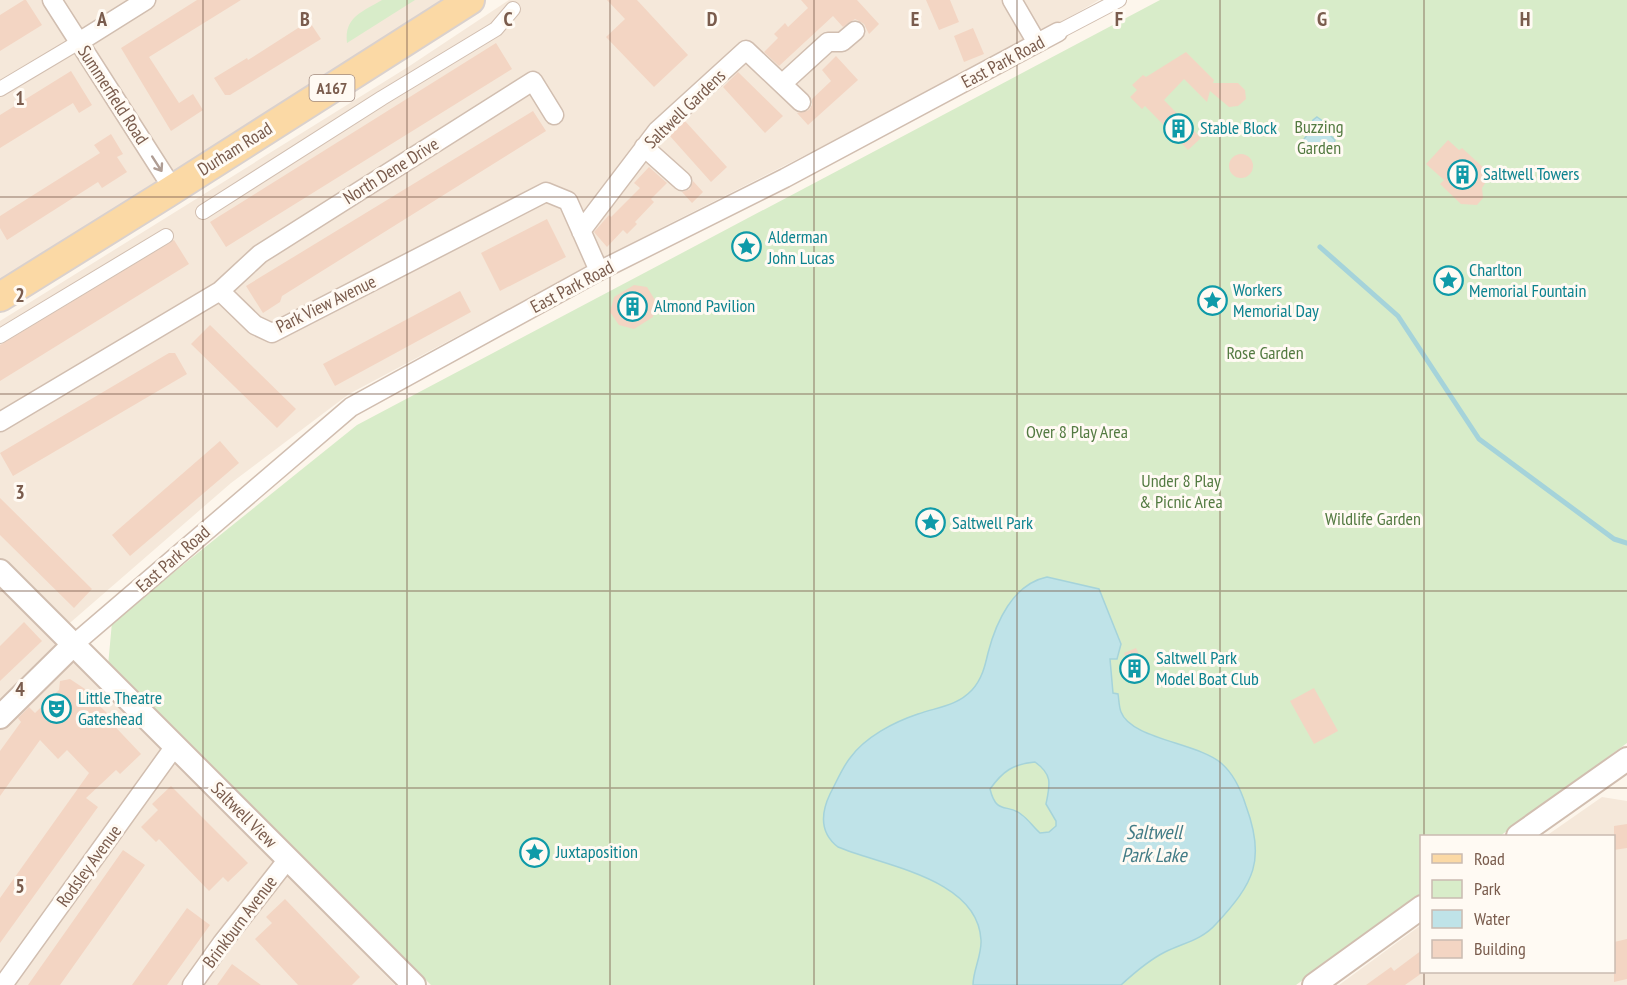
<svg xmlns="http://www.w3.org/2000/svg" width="1627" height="985" font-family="'PT Sans Narrow',sans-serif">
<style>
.residential{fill:#f5e8da}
.green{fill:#d8ecc9}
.water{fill:#bfe3e8;stroke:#a5d3da;stroke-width:1.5;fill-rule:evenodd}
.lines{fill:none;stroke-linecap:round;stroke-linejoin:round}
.stream{stroke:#a5d3da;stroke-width:5}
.building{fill:#f3d5c3}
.pedestrian-casing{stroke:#d1beb0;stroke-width:16}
.minor-casing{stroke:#d1beb0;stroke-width:21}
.tertiary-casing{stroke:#d1beb0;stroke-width:26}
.primary-casing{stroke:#dad1cd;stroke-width:32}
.pedestrian{stroke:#fff;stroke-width:14}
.minor{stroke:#fff;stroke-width:18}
.tertiary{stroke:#fff;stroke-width:22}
.primary{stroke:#fbd9a5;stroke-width:28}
.oneway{stroke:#af9d94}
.grid{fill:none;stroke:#7a5c4d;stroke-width:1.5;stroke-opacity:0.55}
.labels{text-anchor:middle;stroke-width:6;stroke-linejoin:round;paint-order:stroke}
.shield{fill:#fffaf3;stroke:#a28b7f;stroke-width:1.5}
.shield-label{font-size:16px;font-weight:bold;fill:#7a5c4d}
.street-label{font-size:18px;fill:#7a5c4d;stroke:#fffaf3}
.park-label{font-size:18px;fill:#537a41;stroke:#fffaf3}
.culture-label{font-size:18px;fill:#0d838f;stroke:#fffaf3;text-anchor:start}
.water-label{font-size:20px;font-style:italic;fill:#437c86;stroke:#fffaf3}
.grid-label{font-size:20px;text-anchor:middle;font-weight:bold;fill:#7a5c4d;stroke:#fffaf3;stroke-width:6;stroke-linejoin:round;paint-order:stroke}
</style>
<rect width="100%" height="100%" fill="#fdf6ec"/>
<path class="residential" d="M0,0H441L152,189L0,282Z
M509,0H1099L1017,48L661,228L349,394L231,483L56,635L395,985H0V321L408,67Z
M1602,797L1627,801V985H1339L1421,925L1422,972H1614V836H1546Z"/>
<path class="green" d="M382,0H415L347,43C344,17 362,12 382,0Z
M1160,0H1627V743L1500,836H1422L1421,894L1296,985H431L108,666L112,622L357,425Z"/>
<path class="water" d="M1317,117L1327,124L1330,135L1335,140L1333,147L1316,151L1298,147L1308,134L1313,120Z
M1047,577L1099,589L1121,644L1117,659H1110L1113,693L1118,694C1119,700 1119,707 1121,712C1131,739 1198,743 1221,763C1234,774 1241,790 1246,806C1266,860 1254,883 1216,924C1202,940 1183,943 1165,952C1149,960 1134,973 1121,985H973C973,970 982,955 981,940C978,878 883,866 838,847C820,833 820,815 830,794C836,783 842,768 850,758C865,737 894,722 918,714C938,707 957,706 972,690C982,679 985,666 988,653C996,622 1013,584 1047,577ZM1035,762C1053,775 1050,784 1046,804L1056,821V826L1049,832L1040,833C1033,827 1029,820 1022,815C1008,802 997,817 990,789C1003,771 1013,764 1035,762Z"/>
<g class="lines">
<path class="stream" d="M1320,247L1398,316L1479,439L1614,539L1627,543"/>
</g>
<path class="building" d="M24,0H26L42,25L0,51V15Z
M197,0H241L149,57L179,103L193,94L203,110L171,131L121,48Z
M607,0H637L688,55L654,87L606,37L625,19Z
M801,0H857L879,24L869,34L864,24L859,21L855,19L843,27L833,16L779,66L764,52L778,38L774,34L785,23L788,27L808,8Z
M926,0H950L959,22L939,30Z
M309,21L321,39L230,95H225L214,78L247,58L248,60Z
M973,28L984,54L964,62L954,36Z
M496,43L512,69L226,247L210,222Z
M1186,52L1214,80L1213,83H1238L1245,90L1246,99L1238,106L1229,107L1210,91L1207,102L1184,79L1164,100L1201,138L1188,150L1145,106L1142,109L1130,97L1137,90L1132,85L1143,75L1146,77Z
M836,56L858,80L808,125L797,113L809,110L812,105V99L831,81L822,70Z
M71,71L92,105L79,113L73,103L0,148V115Z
M738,72L783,116L765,133L723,87Z
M533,111L546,131L282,296L280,302L263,313L246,286Z
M685,121L727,167L711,182L669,135Z
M111,134L123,154L117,157L127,172L102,188L98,182L7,240L0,228V216L100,153L94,145Z
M1448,140L1459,150L1462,148L1485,169L1483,171L1489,177L1482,188L1483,198L1477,205L1461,204L1440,184L1444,180L1426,164Z
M1229 166a12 12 0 1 1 24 0a12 12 0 1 1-24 0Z
M649,167L667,183L651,199L654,202L635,222L637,224L627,234L623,230L607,247L594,232L609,215L611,217L640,188L634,183Z
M693,181L703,192L692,203L682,192L690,189Z
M547,219L566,257L500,291L481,253Z
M174,240L189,264L0,381V345Z
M634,285L647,287L655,300L653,317L634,329L619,325L610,312L614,297Z
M460,291L471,312L335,386L323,364Z
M210,325L296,409L277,428L191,344Z
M169,353H175L187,374L13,476L0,453Z
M220,441L239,463L130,556L112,535Z
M0,498L92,589L74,608L0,535Z
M24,622L42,641L0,681V646Z
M1136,648L1145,669L1132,674L1124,653Z
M70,679L85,689L84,693L88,695L107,713L104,715L141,754L120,774L116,770L86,798L98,807L0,943V898L89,773L67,750L58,759L40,740L0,796V751L21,722L18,718L29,707L35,713L59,690L60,681Z
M1314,688L1338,731L1314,744L1290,701Z
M171,786L248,863L228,882L223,877L209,891L159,839L156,842L141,827L158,810L152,804Z
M1627,824V848L1614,850V826Z
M123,850L145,865L60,985H28Z
M285,899L360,977L352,985H298L255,939L272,923L266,917Z
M187,908L210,925L167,985H132Z
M1627,939V979L1614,982V942Z
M1422,950V973L1405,985H1366L1391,967L1394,971Z
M232,964L261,985H217Z"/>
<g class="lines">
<defs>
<path id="pedestrian" d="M1058,32L1119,0
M0,89L79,42
M203,212L382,98L496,29L513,9
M0,336L166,236"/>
<path id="minor" d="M52,0L173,189
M1012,0L1037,43
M79,42L146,0
M783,83L828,42H842L855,31
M644,147L682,181
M581,231L657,131L746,50L801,102
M220,291L260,254L533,81L554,115
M0,422L220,291L255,325L272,333L546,192L568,201L599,271
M73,645L351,407L599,271L785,178L1058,32
M3,985L175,746
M192,985L222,943L288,859"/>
<path id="tertiary" d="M0,571L414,985
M0,717L73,645
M1518,836L1627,759
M1314,985L1422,907"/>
<path id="primary" d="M0,297L167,193L470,0"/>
</defs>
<use href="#pedestrian" class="pedestrian-casing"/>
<use href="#minor" class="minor-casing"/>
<use href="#tertiary" class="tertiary-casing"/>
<use href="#primary" class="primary-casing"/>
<use href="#pedestrian" class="pedestrian"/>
<use href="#minor" class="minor"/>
<use href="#tertiary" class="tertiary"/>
<use href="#primary" class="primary"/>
</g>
<defs><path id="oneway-shaft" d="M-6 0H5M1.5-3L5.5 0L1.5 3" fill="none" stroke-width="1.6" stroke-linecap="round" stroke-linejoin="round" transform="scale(1.5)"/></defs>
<use class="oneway" href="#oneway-shaft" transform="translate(157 164) rotate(57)"/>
<path class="grid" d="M203,0V985M407,0V985M610,0V985M814,0V985M1017,0V985M1220,0V985M1424,0V836M0,197H1627M0,394H1627M0,591H1627M0,788H1627M1424,972V985"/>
<defs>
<symbol id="building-ring" viewBox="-11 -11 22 22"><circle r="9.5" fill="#fffaf3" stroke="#0f9aa8" stroke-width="1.5"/><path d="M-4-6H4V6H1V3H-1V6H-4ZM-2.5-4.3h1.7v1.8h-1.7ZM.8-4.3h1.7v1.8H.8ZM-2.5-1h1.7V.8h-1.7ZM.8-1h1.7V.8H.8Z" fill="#0f9aa8"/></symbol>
<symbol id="sight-ring" viewBox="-11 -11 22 22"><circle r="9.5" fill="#fffaf3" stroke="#0f9aa8" stroke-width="1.5"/><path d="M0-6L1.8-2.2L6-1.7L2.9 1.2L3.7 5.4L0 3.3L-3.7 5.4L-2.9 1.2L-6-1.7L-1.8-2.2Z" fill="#0f9aa8"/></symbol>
<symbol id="theatre-ring" viewBox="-11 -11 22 22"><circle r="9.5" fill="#fffaf3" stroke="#0f9aa8" stroke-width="1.5"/><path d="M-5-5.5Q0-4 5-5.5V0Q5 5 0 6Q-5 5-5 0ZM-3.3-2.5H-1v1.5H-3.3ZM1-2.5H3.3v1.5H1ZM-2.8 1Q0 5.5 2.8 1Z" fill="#0f9aa8"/></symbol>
</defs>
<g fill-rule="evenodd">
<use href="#building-ring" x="1162" y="112" width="33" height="33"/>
<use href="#building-ring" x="1446" y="158" width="33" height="33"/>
<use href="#sight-ring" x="730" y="230" width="33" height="33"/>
<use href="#sight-ring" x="1432" y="264" width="33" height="33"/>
<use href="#sight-ring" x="1196" y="284" width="33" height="33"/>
<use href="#building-ring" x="616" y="290" width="33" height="33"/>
<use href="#sight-ring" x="914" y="506" width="33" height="33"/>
<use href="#building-ring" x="1118" y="652" width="33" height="33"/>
<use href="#theatre-ring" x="40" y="692" width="33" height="33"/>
<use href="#sight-ring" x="518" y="836" width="33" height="33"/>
</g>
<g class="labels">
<rect class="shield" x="309.5" y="75" width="45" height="26" rx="4.5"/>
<g class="shield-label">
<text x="332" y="94">A167</text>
</g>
<g class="street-label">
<text transform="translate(1003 62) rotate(-28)" y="6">East Park Road</text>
<text transform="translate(113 95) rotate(57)" y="6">Summerfield Road</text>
<text transform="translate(685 109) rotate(-44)" y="6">Saltwell Gardens</text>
<text transform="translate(235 149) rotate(-32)" y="6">Durham Road</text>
<text transform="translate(391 171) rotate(-32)" y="6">North Dene Drive</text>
<text transform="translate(572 287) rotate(-28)" y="6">East Park Road</text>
<text transform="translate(326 304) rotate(-26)" y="6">Park View Avenue</text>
<text transform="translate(173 559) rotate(-41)" y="6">East Park Road</text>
<text transform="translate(244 815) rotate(45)" y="6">Saltwell View</text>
<text transform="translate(89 866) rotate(-54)" y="6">Rodsley Avenue</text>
<text transform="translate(240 922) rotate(-53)" y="6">Brinkburn Avenue</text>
</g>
<g class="park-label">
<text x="1319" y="133">Buzzing<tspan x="1319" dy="21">Garden</tspan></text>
<text x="1265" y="359">Rose Garden</text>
<text x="1077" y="438">Over 8 Play Area</text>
<text x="1181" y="487">Under 8 Play<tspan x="1181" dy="21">&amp; Picnic Area</tspan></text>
<text x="1373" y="525">Wildlife Garden</text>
</g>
<g class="culture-label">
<text x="1200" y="134">Stable Block</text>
<text x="1483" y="180">Saltwell Towers</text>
<text x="768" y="243">Alderman<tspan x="768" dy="21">John Lucas</tspan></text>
<text x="1469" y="276">Charlton<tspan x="1469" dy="21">Memorial Fountain</tspan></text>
<text x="1233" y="296">Workers<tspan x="1233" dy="21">Memorial Day</tspan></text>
<text x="654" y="312">Almond Pavilion</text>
<text x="952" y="529">Saltwell Park</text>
<text x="1156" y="664">Saltwell Park<tspan x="1156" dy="21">Model Boat Club</tspan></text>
<text x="78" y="704">Little Theatre<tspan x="78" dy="21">Gateshead</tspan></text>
<text x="556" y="858">Juxtaposition</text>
</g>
<g class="water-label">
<text x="1154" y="839">Saltwell<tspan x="1154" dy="23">Park Lake</tspan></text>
</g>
</g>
<g class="grid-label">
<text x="102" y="26">A</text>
<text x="305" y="26">B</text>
<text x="508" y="26">C</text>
<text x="712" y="26">D</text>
<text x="915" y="26">E</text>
<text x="1119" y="26">F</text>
<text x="1322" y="26">G</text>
<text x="1525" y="26">H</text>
<text x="20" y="105">1</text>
<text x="20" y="302">2</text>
<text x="20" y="499">3</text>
<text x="20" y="696">4</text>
<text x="20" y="893">5</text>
</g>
<rect x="1420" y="835" width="195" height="138" fill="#fffaf3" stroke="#cabbb1" stroke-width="1.5"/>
<rect x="1432" y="854" width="30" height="9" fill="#fbd9a5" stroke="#cabbb1" stroke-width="1.5"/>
<text x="1474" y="865" font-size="18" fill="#7a5c4d">Road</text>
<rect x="1432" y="880" width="30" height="18" fill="#d8ecc9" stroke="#cabbb1" stroke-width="1.5"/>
<text x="1474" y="895" font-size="18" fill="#7a5c4d">Park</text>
<rect x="1432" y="910" width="30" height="18" fill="#bfe3e8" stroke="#cabbb1" stroke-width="1.5"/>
<text x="1474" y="925" font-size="18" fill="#7a5c4d">Water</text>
<rect x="1432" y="940" width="30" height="18" fill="#f3d5c3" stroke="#cabbb1" stroke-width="1.5"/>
<text x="1474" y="955" font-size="18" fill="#7a5c4d">Building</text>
</svg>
